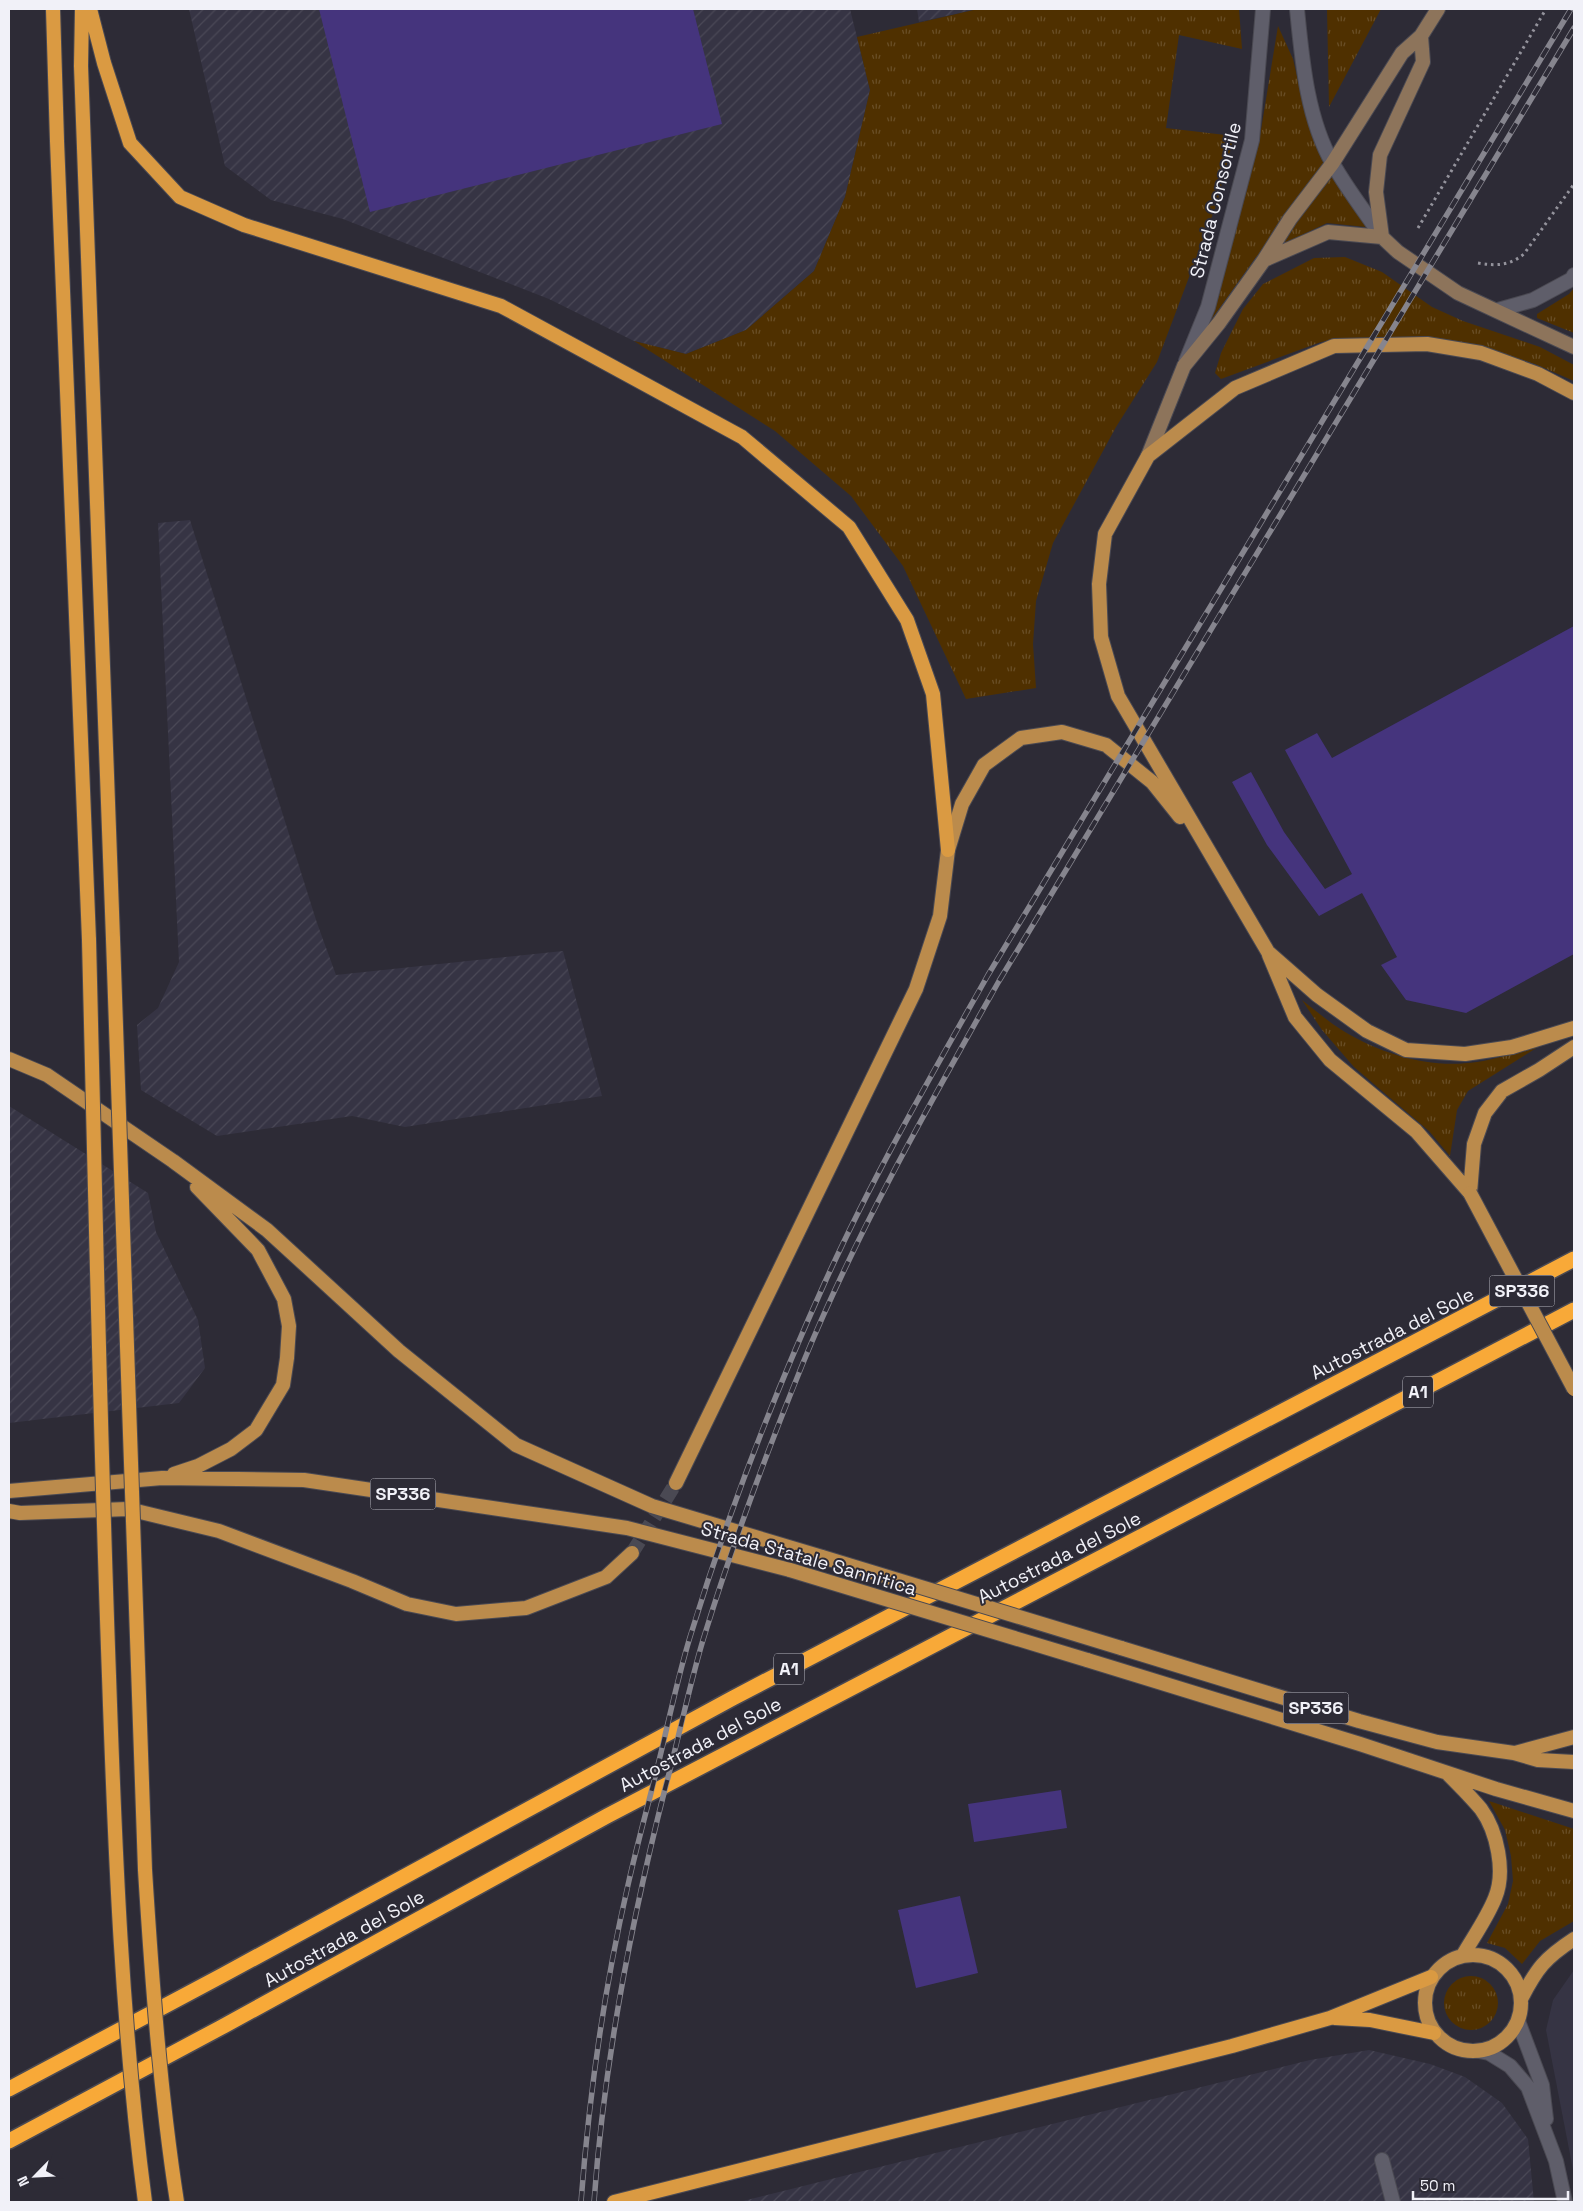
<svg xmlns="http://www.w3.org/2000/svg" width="1583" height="2211" font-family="'Space Grotesk',sans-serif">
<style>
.built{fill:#363444}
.industrial{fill:url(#industrial-furrows)}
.grass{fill:url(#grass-tufts)}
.building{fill:#45347d}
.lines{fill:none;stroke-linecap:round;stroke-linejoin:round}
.primary-tunnel{stroke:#4a4953;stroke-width:14;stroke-dasharray:14 7;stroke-linecap:butt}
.minor-casing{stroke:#4a4952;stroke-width:16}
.tertiary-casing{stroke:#4a4952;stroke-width:16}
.secondary-casing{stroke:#4a4952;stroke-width:16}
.primary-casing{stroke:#4a4952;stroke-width:16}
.trunk-casing{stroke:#4a4952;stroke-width:16}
.motorway-casing{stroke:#4a4952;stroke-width:18}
.path{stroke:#94939c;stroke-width:3;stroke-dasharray:2.5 4;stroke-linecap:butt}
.minor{stroke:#5f5e6a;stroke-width:14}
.tertiary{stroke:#5f5e6a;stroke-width:14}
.secondary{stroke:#8d745b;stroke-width:14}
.primary{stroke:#bb8b4c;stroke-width:14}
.trunk{stroke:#da9a42;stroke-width:14}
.motorway{stroke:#f8a938;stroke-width:15}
.rail-casing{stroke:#86858e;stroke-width:5.5}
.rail{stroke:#2d2b36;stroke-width:4;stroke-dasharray:11;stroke-linecap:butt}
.primary-bridge-casing{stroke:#4a4952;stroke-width:16;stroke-linecap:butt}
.trunk-bridge-casing{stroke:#4a4952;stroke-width:16;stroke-linecap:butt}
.primary-bridge{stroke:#bb8b4c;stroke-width:14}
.trunk-bridge{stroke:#da9a42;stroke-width:14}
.labels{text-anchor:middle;stroke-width:4;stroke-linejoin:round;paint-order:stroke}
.shield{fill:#2d2b36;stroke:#b6b6be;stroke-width:1}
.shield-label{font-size:18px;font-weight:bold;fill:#f1f1f8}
.street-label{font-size:19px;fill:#f1f1f8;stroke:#2d2b36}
</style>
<defs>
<pattern id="industrial-furrows" width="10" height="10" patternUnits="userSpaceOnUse" patternTransform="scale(1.25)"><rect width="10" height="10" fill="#363444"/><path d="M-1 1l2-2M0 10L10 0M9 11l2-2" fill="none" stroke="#4a4856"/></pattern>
<pattern id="grass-tufts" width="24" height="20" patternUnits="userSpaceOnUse" patternTransform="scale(1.25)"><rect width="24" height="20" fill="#4f3000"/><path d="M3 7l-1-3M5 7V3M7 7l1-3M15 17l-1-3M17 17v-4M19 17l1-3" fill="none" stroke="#694e26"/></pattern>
</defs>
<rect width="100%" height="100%" fill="#2d2b36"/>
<path class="built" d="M1574,1970V2175L1546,2030L1553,2000Z"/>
<path class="industrial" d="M189,9H850L870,90L845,197L814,271L746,330L686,354L634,341L549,299L343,219L271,200L225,166Z
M917,9H978L919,22Z
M190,520L317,923L336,975L563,951L602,1096L405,1127L352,1116L217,1136L141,1090L137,1025L158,1008L179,962L158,523Z
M9,1106L148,1193L156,1232L198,1320L205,1368L179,1403L9,1423Z
M1369,2050L1430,2064L1465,2077L1502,2103L1528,2139L1534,2202H739L1310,2060Z"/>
<path class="grass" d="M978,9H1239L1242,49L1179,35L1166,128L1234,136L1217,203L1157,362L1116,427L1053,543L1036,601L1033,644L1036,688L966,699L903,566L851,496L775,431L634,341L686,354L746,330L814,271L845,197L870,90L857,37Z
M1327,9H1381L1329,107Z
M1278,26L1293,59L1306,115L1326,166L1366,227L1327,223L1256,257L1209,323L1259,142Z
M1345,257L1382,272L1432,307L1463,321L1540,347L1574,365V381L1535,364L1483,348L1433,338H1345L1321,342L1221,379L1215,373L1221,353L1243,309L1263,284L1314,258Z
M1574,288V333L1537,318V314L1569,294Z
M1302,1000C1316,1011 1330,1023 1345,1032C1384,1055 1431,1069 1477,1062C1500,1059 1524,1049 1546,1042L1468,1091L1457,1110L1450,1156L1429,1131L1354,1067L1322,1030Z
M1489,1801L1574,1829V1921L1540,1941L1522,1964L1505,1948L1487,1943L1508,1904L1513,1881L1511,1856L1505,1830Z
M1444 2003a27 27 0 1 1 54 0a27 27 0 1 1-54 0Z"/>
<path class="building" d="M319,9H693L722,124L370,212Z
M1574,626V954L1466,1013L1406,1000L1381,965L1397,957L1362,893L1319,916L1267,845L1232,782L1251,772L1284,832L1325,889L1352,874L1285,750L1317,733L1332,758Z
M1061,1790L1067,1828L974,1842L968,1804Z
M960,1896L978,1973L916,1988L898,1910Z"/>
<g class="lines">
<path class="primary-tunnel" d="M632,1553L676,1483"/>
<defs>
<path id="minor" d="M1518,2021L1542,2085L1546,2119
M1479,2051L1489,2053L1510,2066L1528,2087L1556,2161L1565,2202
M1382,2160L1393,2202"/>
<path id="tertiary" d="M1297,9C1302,60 1307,119 1333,164C1347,189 1366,213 1382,237
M1498,310L1533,300L1572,279L1574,275
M1186,361L1208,307L1252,140L1263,9"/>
<path id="secondary" d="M1382,237L1376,192L1380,155L1423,62L1421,36
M1264,260L1290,219L1332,164L1402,53L1421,36L1438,9
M1148,456L1184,366L1219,323L1264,260L1328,232L1382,237L1398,252L1458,293L1574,347"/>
<path id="primary" d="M1574,393L1538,374L1481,353L1427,344L1334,346L1235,388L1148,456L1105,534L1099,584L1101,637L1118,696L1268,952L1317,995L1367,1031L1406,1050L1465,1054L1512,1047L1574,1028
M1269,955L1295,1017L1330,1060L1416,1131L1470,1193
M9,1059L47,1075L173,1161L267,1230L399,1351L516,1445L652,1506L822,1557
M1470,1193L1474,1144L1485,1113L1502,1091L1539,1070L1574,1047
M174,1474L198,1466L231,1449L256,1430L283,1385L287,1358L289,1326L284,1299L258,1250L197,1187
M676,1483L916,989L940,916L948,850L962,804L984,765L1021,738L1062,732L1106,745L1152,782L1180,817
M9,1491L162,1478L304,1480L627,1528L790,1570
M9,1511L20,1513L128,1509L219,1531L352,1581L407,1604L456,1614L526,1608L606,1577L632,1553
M1121,1648L1359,1721L1437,1742L1514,1753L1538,1760L1574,1762
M1087,1660L1360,1744L1496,1789L1574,1811
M1515,1753L1574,1737
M1449,1775C1460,1786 1471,1797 1481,1809C1497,1831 1506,1872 1495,1898C1487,1918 1474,1936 1463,1955
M1425 2003a48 48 0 1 1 96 0a48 48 0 1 1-96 0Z
M1521,1999C1537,1968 1545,1958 1574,1939"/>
<path id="trunk" d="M53,9L57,141L89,940
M82,9L81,66L113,939
M90,9L104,63L130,143L180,197L244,225L501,306L742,437L849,527L907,620L933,694L948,850
M1335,2018L1370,2020L1434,2033
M614,2202L1232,2046L1330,2018L1431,1977"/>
<path id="motorway" d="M9,2089L223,1975L733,1698L1574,1259
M9,2141L220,2028L607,1816L1574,1310"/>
</defs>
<use href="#minor" class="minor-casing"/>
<use href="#tertiary" class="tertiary-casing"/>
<use href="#secondary" class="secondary-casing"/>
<use href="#primary" class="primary-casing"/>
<use href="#trunk" class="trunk-casing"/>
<use href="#motorway" class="motorway-casing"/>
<path class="path" d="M1418,228L1546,9
M1478,263C1496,266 1509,266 1524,254L1574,184"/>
<use href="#minor" class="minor"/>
<use href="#tertiary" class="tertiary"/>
<use href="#secondary" class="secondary"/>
<use href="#primary" class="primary"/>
<use href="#trunk" class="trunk"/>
<use href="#motorway" class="motorway"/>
<defs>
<path id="rail" d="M581,2202C589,2096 604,1989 628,1885C636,1849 646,1813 655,1777C667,1730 676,1683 690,1637C727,1516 773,1397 825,1282C873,1176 931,1076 988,975L1571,9
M594,2202C604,2061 631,1922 666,1785C679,1737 689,1687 703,1640C732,1546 766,1454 803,1363C857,1231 929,1105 999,981L1574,28"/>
</defs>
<use href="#rail" class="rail-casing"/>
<use href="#rail" class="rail"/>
<defs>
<path id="primary-bridge" d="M1470,1193L1574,1389
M822,1557L1121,1648
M790,1570L1087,1660"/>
<path id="trunk-bridge" d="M113,939L145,1870C152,1981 160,2092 177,2202
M89,940C95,1185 100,1431 109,1676C115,1852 122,2028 145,2202"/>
</defs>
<use href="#primary-bridge" class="primary-bridge-casing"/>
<use href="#trunk-bridge" class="trunk-bridge-casing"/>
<use href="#primary-bridge" class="primary-bridge"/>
<use href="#trunk-bridge" class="trunk-bridge"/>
</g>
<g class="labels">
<g class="shield">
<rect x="1489.5" y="1275.5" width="65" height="31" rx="4"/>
<rect x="1403" y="1376.5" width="30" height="31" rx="4"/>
<rect x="370.5" y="1478.5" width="65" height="31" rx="4"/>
<rect x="774" y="1653.5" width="30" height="31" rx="4"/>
<rect x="1283.5" y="1692.5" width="65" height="31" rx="4"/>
</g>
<g class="shield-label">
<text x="1522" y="1297">SP336</text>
<text x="1418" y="1398">A1</text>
<text x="403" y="1500">SP336</text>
<text x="789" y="1675">A1</text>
<text x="1316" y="1714">SP336</text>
</g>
<g class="street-label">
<text transform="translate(1215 200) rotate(-76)" y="7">Strada Consortile</text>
<text transform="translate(1392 1333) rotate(-27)" y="7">Autostrada del Sole</text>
<text transform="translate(1059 1557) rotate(-27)" y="7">Autostrada del Sole</text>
<text transform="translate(809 1558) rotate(16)" y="7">Strada Statale Sannitica</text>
<text transform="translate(700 1744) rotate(-28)" y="7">Autostrada del Sole</text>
<text transform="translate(344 1938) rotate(-29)" y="7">Autostrada del Sole</text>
</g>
</g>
<rect width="1583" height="2211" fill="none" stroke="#f1f1f8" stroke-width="20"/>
<g transform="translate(35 2176) rotate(246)" stroke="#2d2b36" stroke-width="4" paint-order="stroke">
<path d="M0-4L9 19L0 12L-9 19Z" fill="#f1f1f8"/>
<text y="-8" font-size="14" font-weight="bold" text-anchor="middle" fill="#f1f1f8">N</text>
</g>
<path d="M1413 2191v8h155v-8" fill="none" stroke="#f1f1f8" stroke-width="2.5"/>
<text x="1420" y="2191" font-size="15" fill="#f1f1f8" stroke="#2d2b36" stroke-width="4" paint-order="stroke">50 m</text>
</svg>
